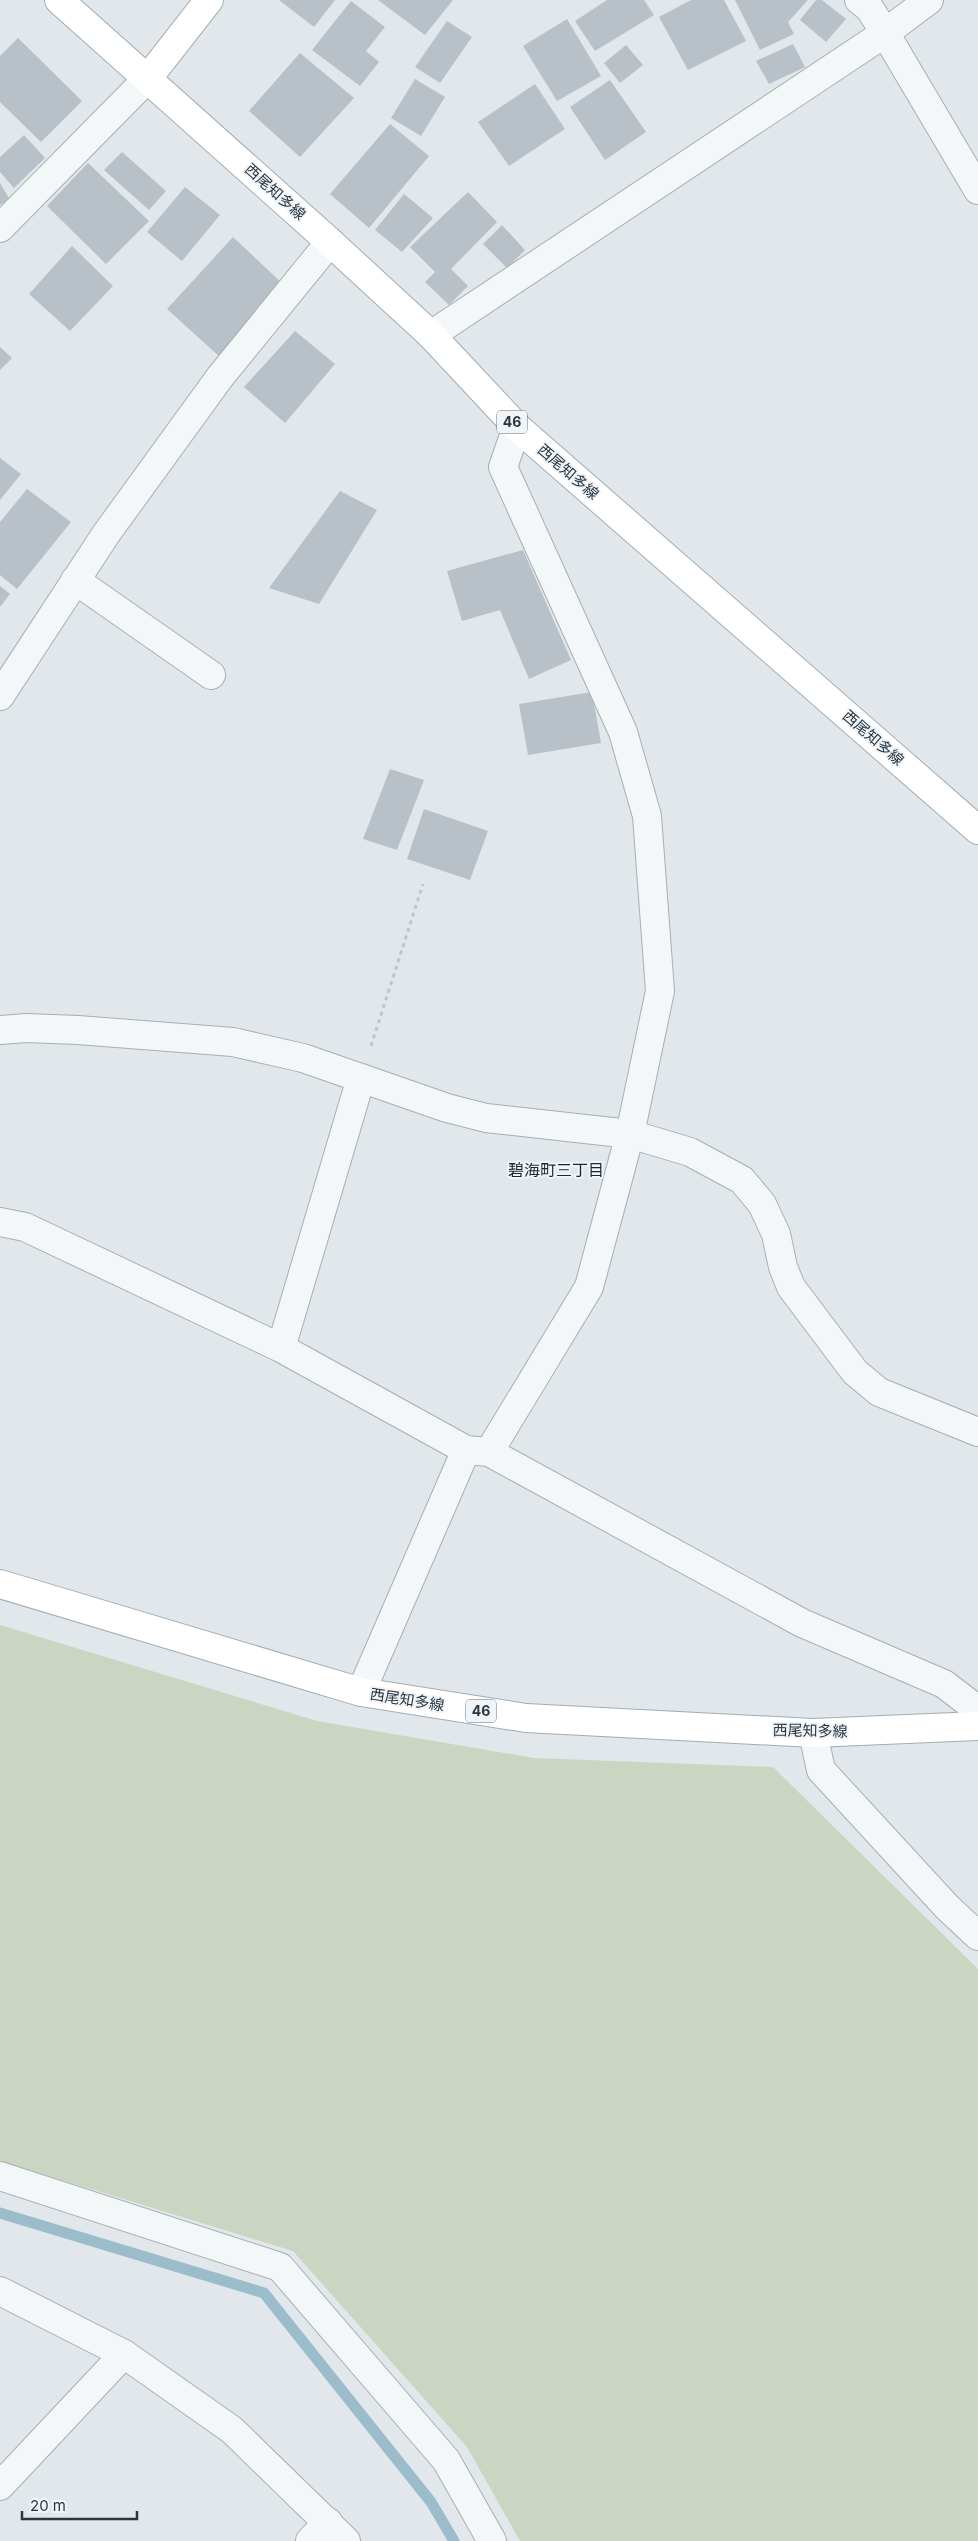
<svg xmlns="http://www.w3.org/2000/svg" width="978" height="2541" font-family="Inter,'Noto Sans JP',sans-serif">
<style>
.green{fill:#cad5c2}
.lines{fill:none;stroke-linecap:round;stroke-linejoin:round}
.stream{stroke:#9bbccb;stroke-width:11}
.building{fill:#b8c1c8}
.minor-casing{stroke:#a6afb5;stroke-width:30}
.tertiary-casing{stroke:#a6afb5;stroke-width:30}
.secondary-casing{stroke:#a6afb5;stroke-width:30}
.primary-casing{stroke:#a0adb6;stroke-width:30}
.path{stroke:#bfc5c9;stroke-width:3;stroke-dasharray:4 4;stroke-linecap:butt}
.minor{stroke:#f4f7f8;stroke-width:28}
.tertiary{stroke:#f4f7f8;stroke-width:28}
.secondary{stroke:#fff;stroke-width:28}
.primary{stroke:#fff;stroke-width:28}
.labels{text-anchor:middle;stroke-width:4;stroke-linejoin:round;paint-order:stroke}
.shield{fill:#f1f5f8;stroke:#657079;stroke-width:1}
.shield-label{font-size:14px;font-weight:bold;fill:#293743}
.street-label{font-size:15px;fill:#293743;stroke:#f1f5f8}
.neighbourhood-label{font-size:16px;fill:#1b2834;stroke:#f1f5f8}
</style>
<rect width="100%" height="100%" fill="#e1e7ea"/>
<path class="green" d="M0,1625L317,1721L534,1758L773,1767L978,1969V2541H520L467,2447L293,2251L0,2161Z"/>
<g class="lines">
<path class="stream" d="M0,2213L264,2293L431,2502L454,2541"/>
</g>
<path class="building" d="M279,0H335L314,27Z
M378,0H453L425,35Z
M607,0H644L654,15L595,51L575,21Z
M691,0H724L746,41L688,70L659,17Z
M735,0H808L788,22L794,34L760,50Z
M816,0H822L846,19L826,42L800,20Z
M351,1L385,27L366,51L379,62L360,86L312,50Z
M567,19L601,76L557,101L523,46Z
M447,21L472,37L440,83L415,67Z
M18,38L82,101L41,142L0,102V56Z
M793,44L805,67L769,84L756,61Z
M626,45L643,65L620,83L604,63Z
M300,53L354,98L300,157L249,111Z
M415,79L445,97L421,136L391,118Z
M610,80L646,132L605,160L570,107Z
M535,84L565,129L509,166L478,122Z
M390,124L429,156L369,228L330,194Z
M24,135L45,158L14,188L0,172V157Z
M122,152L166,191L149,210L104,170Z
M88,163L149,221L106,264L47,206Z
M0,183L10,200L0,205Z
M185,187L220,215L182,261L147,232Z
M468,192L497,222L451,269L468,286L449,305L425,282L435,272L410,247Z
M404,194L433,218L402,252L375,230Z
M502,225L525,250L507,268L483,244Z
M233,237L285,286L221,358L167,309Z
M72,246L113,286L70,331L29,294Z
M295,331L335,364L285,423L244,387Z
M0,347L12,358L0,370Z
M0,458L21,474L0,500Z
M27,489L71,522L17,589L0,575V522Z
M340,491L377,510L319,604L269,588Z
M523,550L571,660L529,679L500,610L462,621L447,571Z
M0,586L10,594L0,607Z
M592,692L601,743L528,755L519,704Z
M390,769L424,780L397,850L363,839Z
M424,809L488,831L470,880L407,859Z"/>
<g class="lines">
<defs>
<path id="minor" d="M0,228L148,78
M431,335L885,33L929,0
M75,580L211,675
M0,696L106,534L220,377L330,242
M0,1030L26,1028L78,1030L233,1042L303,1058L447,1108L486,1118L630,1134L690,1152L742,1180L762,1204L776,1234L783,1267L791,1287L855,1372L879,1392L978,1432
M0,1222L25,1227L281,1348L466,1450L489,1452L802,1623L944,1684L978,1710
M281,1348L361,1078
M489,1452L589,1287L630,1134L660,991L647,816L623,732L503,467L517,427
M361,1692L466,1450
M813,1733L821,1770L947,1907L978,1936
M0,2176L280,2267L446,2460L492,2541
M0,2486L124,2354
M310,2541L328,2522"/>
<path id="tertiary" d="M859,0L870,9L885,33L978,190
M0,2291L124,2354L232,2430L346,2541"/>
<path id="secondary" d="M148,78L209,0"/>
<path id="primary" d="M59,0L330,242L431,335L517,427L978,830
M0,1584L361,1692L526,1718L813,1733L978,1726"/>
</defs>
<use href="#minor" class="minor-casing"/>
<use href="#tertiary" class="tertiary-casing"/>
<use href="#secondary" class="secondary-casing"/>
<use href="#primary" class="primary-casing"/>
<path class="path" d="M371,1046L423,884"/>
<use href="#minor" class="minor"/>
<use href="#tertiary" class="tertiary"/>
<use href="#secondary" class="secondary"/>
<use href="#primary" class="primary"/>
</g>
<g class="labels">
<g class="shield">
<rect x="497" y="410.5" width="30" height="23" rx="4"/>
<rect x="466" y="1699.5" width="30" height="23" rx="4"/>
</g>
<g class="shield-label">
<text x="512" y="427">46</text>
<text x="481" y="1716">46</text>
</g>
<g class="street-label">
<text transform="translate(275 192) rotate(42)" y="5">西尾知多線</text>
<text transform="translate(568 472) rotate(41)" y="5">西尾知多線</text>
<text transform="translate(873 738) rotate(41)" y="5">西尾知多線</text>
<text transform="translate(407 1700) rotate(9)" y="5">西尾知多線</text>
<text transform="translate(810 1731) rotate(1)" y="5">西尾知多線</text>
</g>
<g class="neighbourhood-label">
<text x="556" y="1176">碧海町三丁目</text>
</g>
</g>
<path d="M22 2511v8h115v-8" fill="none" stroke="#293743" stroke-width="2.5"/>
<text x="30" y="2511" font-size="15" fill="#293743" stroke="#f1f5f8" stroke-width="4" paint-order="stroke">20 m</text>
</svg>
